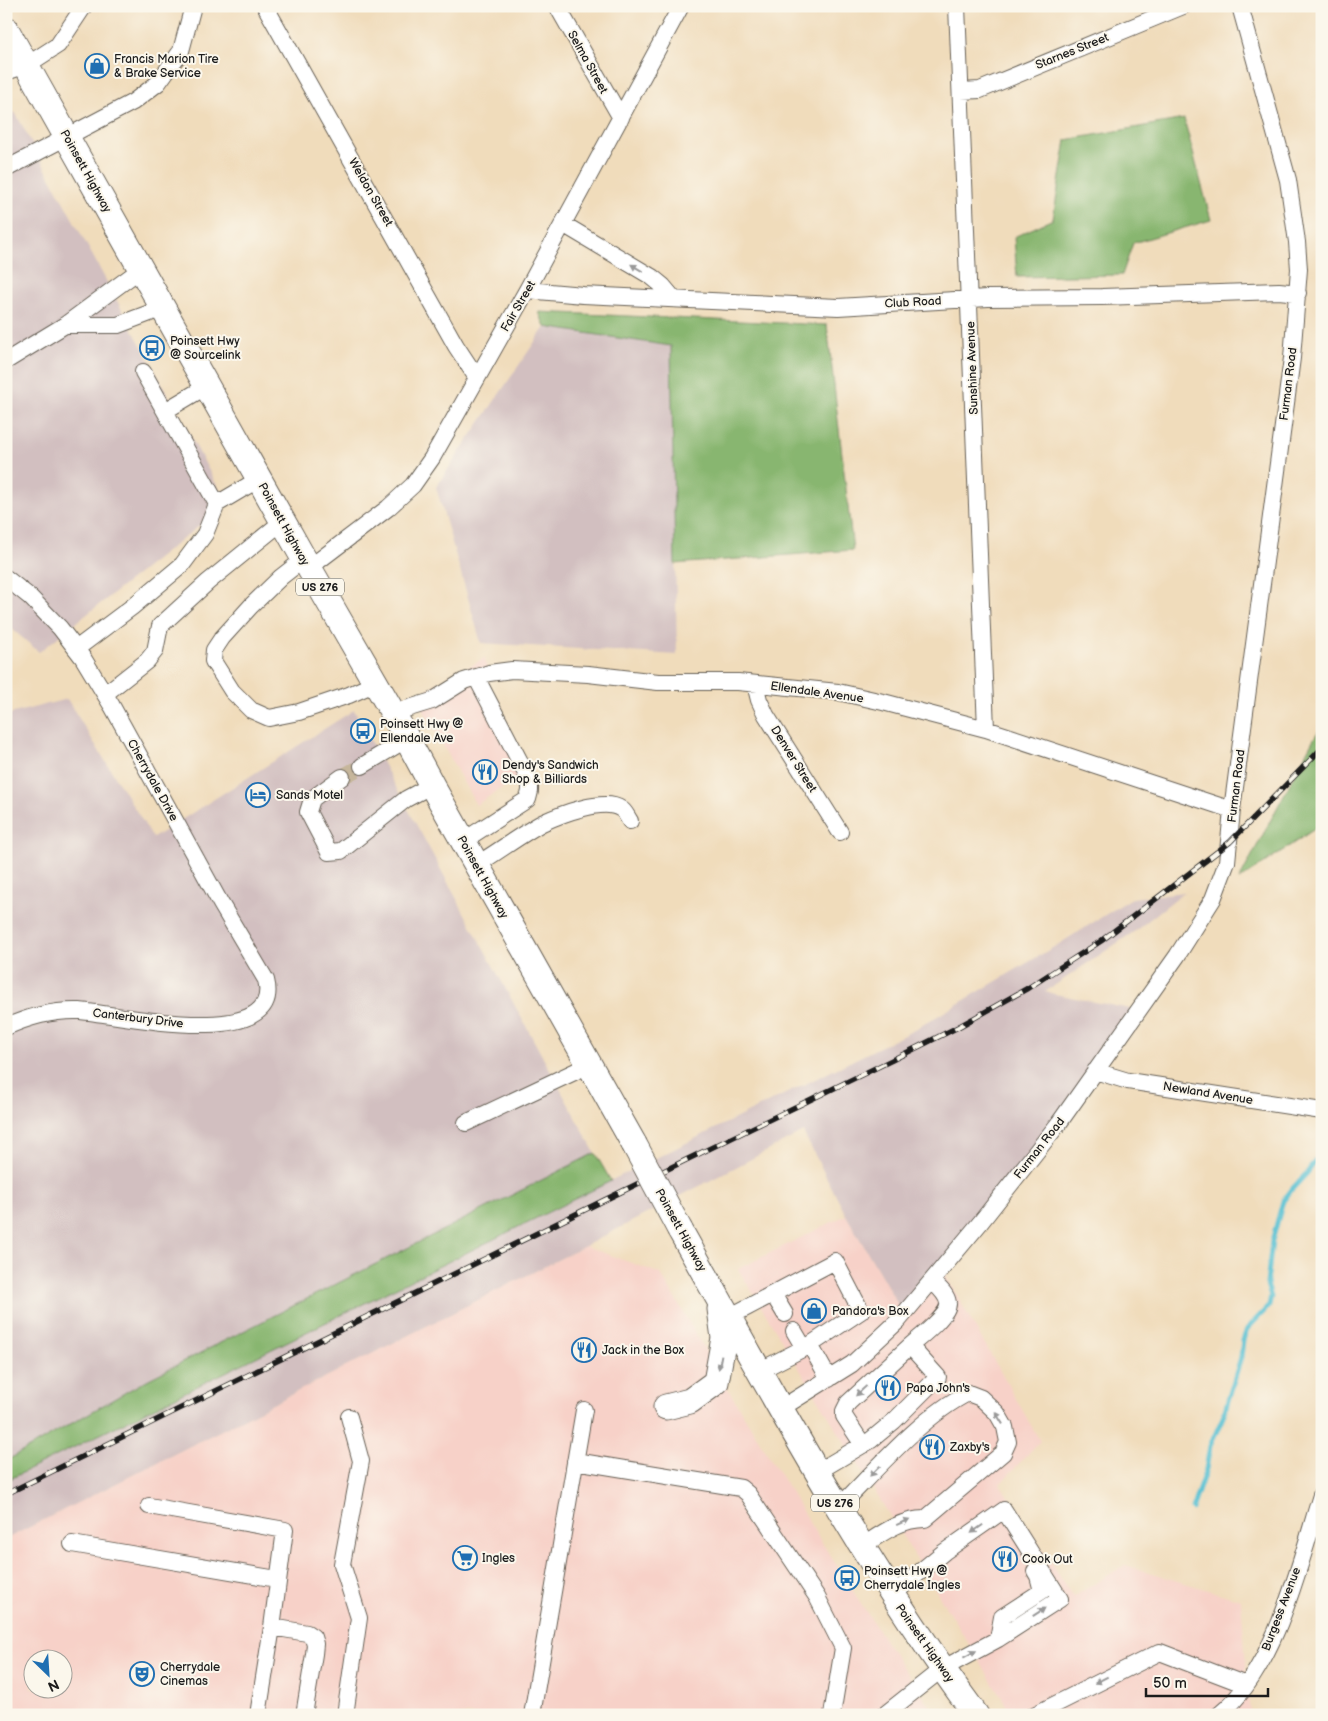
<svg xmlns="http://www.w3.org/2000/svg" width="1328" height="1721" font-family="'Balsamiq Sans',sans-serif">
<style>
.built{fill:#f7d1c8;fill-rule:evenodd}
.industrial{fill:#d2bfc0}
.forest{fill:#88b66f;stroke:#526946}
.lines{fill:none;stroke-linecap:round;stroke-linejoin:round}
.stream{stroke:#55bfd1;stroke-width:5}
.minor-tunnel{stroke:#c6b69b;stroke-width:16;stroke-dasharray:16 8;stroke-linecap:butt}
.minor-casing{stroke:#665f54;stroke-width:18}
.highway-casing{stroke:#665f54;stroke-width:27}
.minor{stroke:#fff;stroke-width:16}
.highway{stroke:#fff;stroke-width:25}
.rail-casing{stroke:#1c1c1c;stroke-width:5.5}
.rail{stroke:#fbf7ec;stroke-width:4;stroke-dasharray:11;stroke-linecap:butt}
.highway-bridge-casing{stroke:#665f54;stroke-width:27;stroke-linecap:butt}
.highway-bridge{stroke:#fff;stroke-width:25}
.oneway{fill:#999}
.labels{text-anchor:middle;stroke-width:4;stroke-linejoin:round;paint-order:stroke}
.shield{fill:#fbf7ec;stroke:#5f5e5a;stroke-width:1}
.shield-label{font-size:11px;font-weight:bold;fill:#1c1c1c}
.street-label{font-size:12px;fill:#1c1c1c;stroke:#fbf7ec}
.poi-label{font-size:12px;fill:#1c1c1c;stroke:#fbf7ec;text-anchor:start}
</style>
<rect width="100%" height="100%" fill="#fbf7ec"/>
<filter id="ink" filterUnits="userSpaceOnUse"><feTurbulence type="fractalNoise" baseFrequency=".02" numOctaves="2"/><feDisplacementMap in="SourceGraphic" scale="10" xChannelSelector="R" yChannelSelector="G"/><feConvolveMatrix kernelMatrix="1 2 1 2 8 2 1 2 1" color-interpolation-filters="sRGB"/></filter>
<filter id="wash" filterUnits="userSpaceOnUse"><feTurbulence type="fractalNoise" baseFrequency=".0096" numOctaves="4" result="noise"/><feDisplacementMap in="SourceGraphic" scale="20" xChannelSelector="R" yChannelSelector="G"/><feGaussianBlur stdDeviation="1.12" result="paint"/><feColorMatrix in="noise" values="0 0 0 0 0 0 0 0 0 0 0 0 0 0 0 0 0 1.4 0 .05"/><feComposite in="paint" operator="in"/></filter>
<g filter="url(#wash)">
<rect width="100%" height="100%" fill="#f0dcbb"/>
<path class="built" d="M485,658L494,716L523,774L476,805L416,696Z
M846,1215L904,1315L943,1271L1040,1441L1000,1484L1073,1597L1125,1565L1241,1600L1250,1715H1011L1007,1706L738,1269Z
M585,1246L661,1274L725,1384L815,1532L891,1650L936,1715H6V1539ZM32,1658H62V1688H32Z"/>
<path class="industrial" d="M6,106L16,114L227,504L39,652L6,624Z
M545,327L671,345L677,655L481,643L436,487Z
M67,699L153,838L354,710L595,1153L147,1380L6,1461V1084L9,1081L6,1074V715Z
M1184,892L1135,931L1045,992L1140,1011L904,1315L846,1215L803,1132L585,1246L6,1539V1481L914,1030L1059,944L1132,898Z"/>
<path class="forest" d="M1184,119L1211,220L1133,243L1122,275L1017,277L1014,237L1053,219L1066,140Z
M539,312L827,325L853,550L675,564L671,346L545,327Z
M1322,726V824L1239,880L1314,738Z
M1322,955V1016L1314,994Z
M595,1153L611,1181L6,1481V1461L147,1380Z"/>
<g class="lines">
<path class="stream" d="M1192,1509L1206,1469L1210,1446L1223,1417L1241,1357L1243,1340L1247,1329L1269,1306L1271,1297L1267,1284L1272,1241L1283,1201L1293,1188L1307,1173L1322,1152"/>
</g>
</g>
<g filter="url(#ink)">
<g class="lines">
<path class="minor-tunnel" d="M342,777L362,766"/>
<defs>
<path id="minor" d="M265,6L456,346L477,378
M557,6L621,118
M957,6L986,729
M6,72L27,65L58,45L84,6
M961,91L980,90L1183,6
M6,169L133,102L158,83L181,51L193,6
M563,224L652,277L663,286L674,299
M527,290L583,295L838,307L988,298L1102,297L1279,291L1298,293
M65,325H118L163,308
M6,361L65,325L141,269
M165,411L207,386
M217,504L259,479
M304,559L281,577L251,606L222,638L214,650L213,661L232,691L251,710L269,718L299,712L349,695L376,683
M309,568L388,508L413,485L432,458L527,290L681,6
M6,578L30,597L60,628L83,658L112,706L221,904L266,980C285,1054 113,1013 80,1011C54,1010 30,1016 6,1027
M76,649L132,607L182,565L205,534L217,504L143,372
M755,684L759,700L766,715L840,832
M105,694L147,661L155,651L160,626L208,582L283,521
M393,713L432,701L464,681L489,673L512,670L588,674L658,682H738L838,692L883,702L986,729L1232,810
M362,766L407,739
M342,777L312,799L308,812L329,852L341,851L406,799L432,785
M463,841L528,799L530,791V781L476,677
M476,865C498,852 520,835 542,823C559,815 604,797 621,809C625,811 627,817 630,821
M1095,1071L1128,1081L1322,1111
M466,1123L589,1065
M773,1294L785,1314
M729,1317L835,1261L861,1311L810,1345L829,1379
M794,1331L804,1348
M759,1371L810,1345
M780,1409L852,1364L898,1321L980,1223L1059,1123L1177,956L1213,899L1227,862L1232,810L1292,358L1299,269L1297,242L1288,180L1240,6
M863,1445L844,1416V1411L848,1403L910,1346
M575,1461L741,1488L748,1494L817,1597L843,1648L832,1715
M817,1472L871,1440L894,1421L938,1377L910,1346C919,1338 950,1314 948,1303C947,1294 938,1287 932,1281
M149,1506L285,1530L272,1627L307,1633L313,1637L315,1644L314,1654L304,1715
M838,1508C875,1471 922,1416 968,1393L981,1398L997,1413L1005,1427L1008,1442L1003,1453L925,1519C900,1519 881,1534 861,1547
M72,1544L277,1579
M998,1639L1002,1617L1042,1591L1038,1576L1035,1571
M258,1715L272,1627
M345,1715L359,1618L342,1564L361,1461L349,1417
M532,1715L584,1410
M884,1715L942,1669L998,1639L1060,1599L1004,1510L944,1552L892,1595
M1034,1715L1160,1652L1246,1685
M1219,1715C1277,1668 1300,1561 1322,1492"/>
<path id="highway" d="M6,29L304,559L393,713L435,791L634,1144
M680,1230C773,1396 862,1561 976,1715
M666,1407L690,1401L716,1382L724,1338L720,1309"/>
</defs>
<use href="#minor" class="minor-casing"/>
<use href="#highway" class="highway-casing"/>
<use href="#minor" class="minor"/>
<use href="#highway" class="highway"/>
<defs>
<path id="rail" d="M6,1494L686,1160L892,1060L958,1027L1028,988L1101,941L1230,842L1322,748"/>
</defs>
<use href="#rail" class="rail-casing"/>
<use href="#rail" class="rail"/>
<defs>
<path id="highway-bridge" d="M634,1144L680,1230"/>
</defs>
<use href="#highway-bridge" class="highway-bridge-casing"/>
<use href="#highway-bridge" class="highway-bridge"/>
</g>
<defs><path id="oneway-solid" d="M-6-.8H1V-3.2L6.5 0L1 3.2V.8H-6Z" transform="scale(1.25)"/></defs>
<g class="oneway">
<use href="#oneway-solid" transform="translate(637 268) rotate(-149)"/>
<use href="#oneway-solid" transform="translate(720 1362) rotate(101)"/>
<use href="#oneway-solid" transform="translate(861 1391) rotate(137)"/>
<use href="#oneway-solid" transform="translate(999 1418) rotate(-122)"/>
<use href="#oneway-solid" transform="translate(875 1471) rotate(135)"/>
<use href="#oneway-solid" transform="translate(903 1522) rotate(-24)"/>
<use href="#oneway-solid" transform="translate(977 1529) rotate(145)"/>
<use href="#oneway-solid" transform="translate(1039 1612) rotate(-33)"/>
<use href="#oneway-solid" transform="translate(970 1654) rotate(-28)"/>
<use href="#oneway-solid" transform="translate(1101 1680) rotate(153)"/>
</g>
</g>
<defs>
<symbol id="shop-ring" viewBox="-11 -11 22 22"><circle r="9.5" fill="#fbf7ec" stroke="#1f6fb2" stroke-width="1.5"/><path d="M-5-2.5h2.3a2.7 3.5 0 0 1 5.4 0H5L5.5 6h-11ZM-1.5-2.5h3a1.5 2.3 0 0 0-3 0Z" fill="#1f6fb2"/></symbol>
<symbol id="bus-ring" viewBox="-11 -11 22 22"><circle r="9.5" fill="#fbf7ec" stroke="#1f6fb2" stroke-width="1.5"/><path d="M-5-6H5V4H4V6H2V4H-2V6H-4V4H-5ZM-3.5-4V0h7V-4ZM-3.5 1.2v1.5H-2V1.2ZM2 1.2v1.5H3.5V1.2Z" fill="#1f6fb2"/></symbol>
<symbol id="restaurant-ring" viewBox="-11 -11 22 22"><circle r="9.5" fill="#fbf7ec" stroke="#1f6fb2" stroke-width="1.5"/><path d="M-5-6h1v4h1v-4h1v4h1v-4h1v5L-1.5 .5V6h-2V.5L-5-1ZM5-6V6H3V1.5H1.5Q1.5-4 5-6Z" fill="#1f6fb2"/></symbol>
<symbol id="hotel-ring" viewBox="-11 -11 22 22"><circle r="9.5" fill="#fbf7ec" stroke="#1f6fb2" stroke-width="1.5"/><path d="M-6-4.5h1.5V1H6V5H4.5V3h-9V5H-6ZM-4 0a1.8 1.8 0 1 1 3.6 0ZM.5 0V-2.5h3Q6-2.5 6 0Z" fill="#1f6fb2"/></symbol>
<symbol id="supermarket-ring" viewBox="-11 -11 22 22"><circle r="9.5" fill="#fbf7ec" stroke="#1f6fb2" stroke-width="1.5"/><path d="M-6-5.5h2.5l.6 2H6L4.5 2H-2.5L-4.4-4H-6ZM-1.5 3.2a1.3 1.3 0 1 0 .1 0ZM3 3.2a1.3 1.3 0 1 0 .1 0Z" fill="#1f6fb2"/></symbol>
<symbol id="theatre-ring" viewBox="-11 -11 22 22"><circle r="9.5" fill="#fbf7ec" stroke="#1f6fb2" stroke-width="1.5"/><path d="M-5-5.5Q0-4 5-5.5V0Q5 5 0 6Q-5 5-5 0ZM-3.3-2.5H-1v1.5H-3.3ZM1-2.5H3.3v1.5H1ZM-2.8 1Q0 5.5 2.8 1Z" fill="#1f6fb2"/></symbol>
</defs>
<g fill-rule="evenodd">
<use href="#shop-ring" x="83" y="52" width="28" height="28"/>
<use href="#bus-ring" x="138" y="334" width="28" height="28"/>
<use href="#bus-ring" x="349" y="717" width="28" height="28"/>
<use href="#restaurant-ring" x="471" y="758" width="28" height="28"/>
<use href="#hotel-ring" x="244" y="781" width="28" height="28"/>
<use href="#shop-ring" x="800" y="1297" width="28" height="28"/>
<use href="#restaurant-ring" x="570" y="1336" width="28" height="28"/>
<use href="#restaurant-ring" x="874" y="1374" width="28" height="28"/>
<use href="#restaurant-ring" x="918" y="1433" width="28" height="28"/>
<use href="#supermarket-ring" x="451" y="1544" width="28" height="28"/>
<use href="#restaurant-ring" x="991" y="1545" width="28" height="28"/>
<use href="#bus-ring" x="833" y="1564" width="28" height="28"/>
<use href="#theatre-ring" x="128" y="1660" width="28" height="28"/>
</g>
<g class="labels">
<g class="shield">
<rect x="296" y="578.5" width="48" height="17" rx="4"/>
<rect x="811" y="1494.5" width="48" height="17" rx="4"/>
</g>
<g class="shield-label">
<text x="320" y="591">US 276</text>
<text x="835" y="1507">US 276</text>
</g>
<g class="street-label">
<text transform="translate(1072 51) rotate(-22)" y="4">Starnes Street</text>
<text transform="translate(588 62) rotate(61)" y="4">Selma Street</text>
<text transform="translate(86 171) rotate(61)" y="4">Poinsett Highway</text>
<text transform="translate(371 192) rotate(60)" y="4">Weldon Street</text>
<text transform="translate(913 302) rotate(-3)" y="4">Club Road</text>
<text transform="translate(518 306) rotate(-60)" y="4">Fair Street</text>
<text transform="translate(972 368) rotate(-92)" y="4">Sunshine Avenue</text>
<text transform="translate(1288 384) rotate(-83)" y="4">Furman Road</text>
<text transform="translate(284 524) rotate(61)" y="4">Poinsett Highway</text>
<text transform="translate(817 692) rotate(8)" y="4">Ellendale Avenue</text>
<text transform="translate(794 759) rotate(58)" y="4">Denver Street</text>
<text transform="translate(153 780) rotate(61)" y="4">Cherrydale Drive</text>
<text transform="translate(1236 786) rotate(-83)" y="4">Furman Road</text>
<text transform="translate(483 877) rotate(61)" y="4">Poinsett Highway</text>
<text transform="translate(138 1018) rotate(7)" y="4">Canterbury Drive</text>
<text transform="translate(1208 1093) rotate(9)" y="4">Newland Avenue</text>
<text transform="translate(1039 1148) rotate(-52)" y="4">Furman Road</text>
<text transform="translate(681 1230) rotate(61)" y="4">Poinsett Highway</text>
<text transform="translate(1281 1609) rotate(-69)" y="4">Burgess Avenue</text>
<text transform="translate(925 1643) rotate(55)" y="4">Poinsett Highway</text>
</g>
<g class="poi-label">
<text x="114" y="63">Francis Marion Tire<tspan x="114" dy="14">&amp; Brake Service</tspan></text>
<text x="170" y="345">Poinsett Hwy<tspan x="170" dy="14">@ Sourcelink</tspan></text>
<text x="380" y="728">Poinsett Hwy @<tspan x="380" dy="14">Ellendale Ave</tspan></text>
<text x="502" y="769">Dendy's Sandwich<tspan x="502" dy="14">Shop &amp; Billiards</tspan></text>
<text x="276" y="799">Sands Motel</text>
<text x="832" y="1315">Pandora's Box</text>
<text x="602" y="1354">Jack in the Box</text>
<text x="906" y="1392">Papa John's</text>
<text x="950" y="1451">Zaxby's</text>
<text x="482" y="1562">Ingles</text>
<text x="1022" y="1563">Cook Out</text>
<text x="864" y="1575">Poinsett Hwy @<tspan x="864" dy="14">Cherrydale Ingles</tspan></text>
<text x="160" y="1671">Cherrydale<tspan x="160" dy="14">Cinemas</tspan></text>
</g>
</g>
<rect width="1328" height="1721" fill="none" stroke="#fbf7ec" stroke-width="25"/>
<g transform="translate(48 1674) rotate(155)"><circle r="24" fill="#fbf7ec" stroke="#a29f99"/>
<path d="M0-4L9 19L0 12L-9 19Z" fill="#1f6fb2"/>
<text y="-8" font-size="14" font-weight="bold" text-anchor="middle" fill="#1c1c1c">N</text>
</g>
<path d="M1146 1688v8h122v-8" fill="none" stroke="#1c1c1c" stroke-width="2.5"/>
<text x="1153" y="1688" font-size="15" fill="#1c1c1c" stroke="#fbf7ec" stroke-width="4" paint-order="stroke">50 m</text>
</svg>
